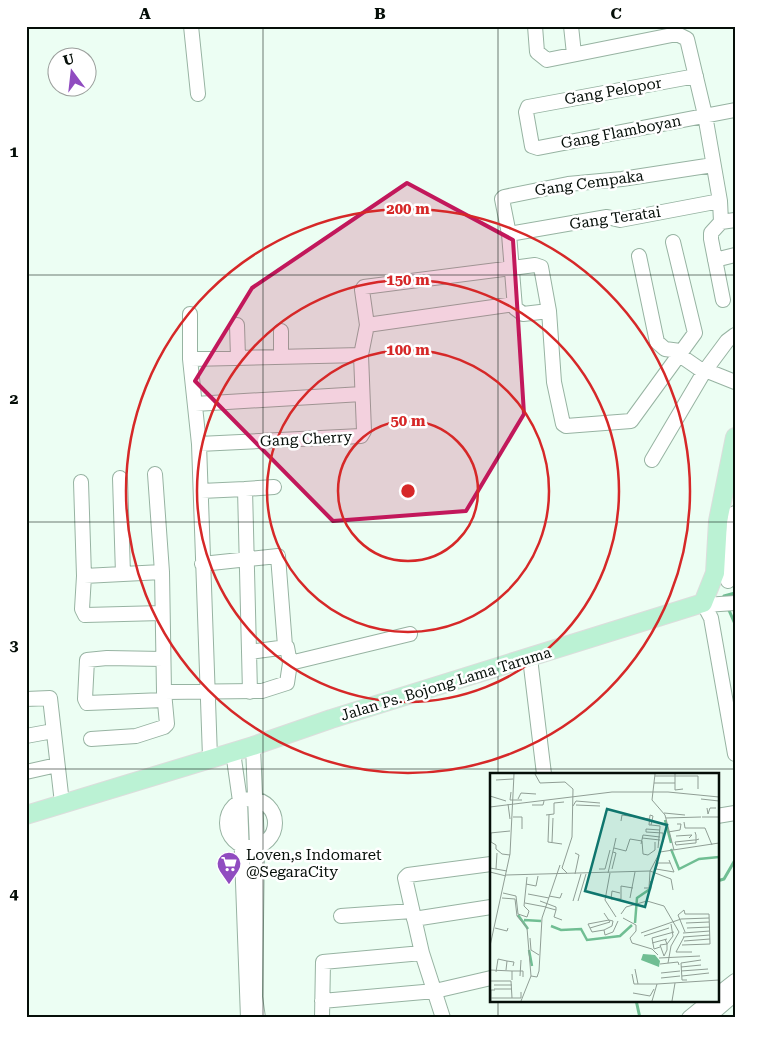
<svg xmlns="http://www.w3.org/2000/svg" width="761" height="1044" font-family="'Roboto Serif',serif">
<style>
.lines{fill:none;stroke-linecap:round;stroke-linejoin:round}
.stream{stroke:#70be93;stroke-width:3}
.minor-casing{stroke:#97b3a2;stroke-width:16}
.major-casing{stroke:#dcdddc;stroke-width:20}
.minor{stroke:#fff;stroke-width:14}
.major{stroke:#bbf2d4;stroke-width:18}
.marked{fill:#c2185b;fill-opacity:0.2;stroke:#c2185b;stroke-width:4;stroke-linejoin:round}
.grid{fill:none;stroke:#050e08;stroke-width:1;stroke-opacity:0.55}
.ring{fill:none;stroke:#d62828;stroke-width:2.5}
.labels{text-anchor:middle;stroke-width:5;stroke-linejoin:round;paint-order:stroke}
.street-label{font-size:15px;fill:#050e08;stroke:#fff}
.poi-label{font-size:15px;fill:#050e08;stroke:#fff;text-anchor:start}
.inset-river{fill:none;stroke:#70be93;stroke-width:2.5}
.inset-road{fill:none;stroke:#909e95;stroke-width:1}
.view{fill:#0f766e;fill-opacity:0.15;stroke:#0f766e;stroke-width:2.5}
.inset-edge{fill:none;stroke:#050e08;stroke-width:2.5}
.centre{fill:#d62828;stroke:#fff;stroke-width:2.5}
.ring-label{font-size:15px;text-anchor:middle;font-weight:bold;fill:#d62828;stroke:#fff;stroke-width:5;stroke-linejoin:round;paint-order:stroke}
.neatline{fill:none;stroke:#050e08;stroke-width:2}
.grid-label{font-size:16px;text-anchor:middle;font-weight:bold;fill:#050e08}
</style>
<rect width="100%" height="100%" fill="#ecfef3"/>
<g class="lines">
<path class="stream" d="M725,599L724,596L735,593
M728,608L735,624
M717,881L724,879L735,860
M636,1000L640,1018"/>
<defs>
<path id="minor" d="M191,26L198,94
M535,26L537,52L547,60L677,34L687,39L705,115L720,201L721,222L711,233V239L723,300
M571,26L574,54
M696,76L528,107L526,112L532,146L538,148L735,110
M721,222L735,220
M509,234L607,217L620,220L720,201
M639,256L657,342L665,349L680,351
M715,260L735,255
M549,311L523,314L515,308L509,234L502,199L504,197L568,184L622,179L713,165
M190,314V359L199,444L210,757
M237,325L238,358
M367,325L514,304
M281,331V355
M190,359L361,355
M705,370L735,382
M704,372L727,341L735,335
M195,404L362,394
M199,444L361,436L364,431L361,355L367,325L362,290L364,287L535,265L541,267L549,311L554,382L563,424L566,426L631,421L695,333L673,242
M652,460L704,372L678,354
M120,478L123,574L162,572
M81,482L84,576L123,574
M245,489L274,487
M201,491L245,489L250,692
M202,564L278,556L285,646
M84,576L82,609L85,615L162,613
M728,581L735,513
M703,603L711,618L735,754
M705,605L735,603
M530,658L544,774
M163,659L107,658L87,660L85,699L87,703L164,700
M290,663L410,634
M164,692L262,691L287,683L290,663L287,647L249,652
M26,699L50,698L62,803
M26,736L53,731
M91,739L136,736L164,727L167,724L164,692L162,572L155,474
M253,746L257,846L255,997L258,1018
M230,752L234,759L240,801L248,1018
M26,772L57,765
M227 823a24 24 0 1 1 48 0a24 24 0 1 1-48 0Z
M717,816L735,813
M341,916L412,911
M414,919L491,907
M717,995L735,981
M322,1001L435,991L491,978
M322,1018L323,962L422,953
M443,1018L422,953L405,878L408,875L491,864
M689,1018L711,1000
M707,1018L735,994"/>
<path id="major" d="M26,815L253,746L331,719L703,603L715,573L718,521L735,437"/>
</defs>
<use href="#minor" class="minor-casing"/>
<use href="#major" class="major-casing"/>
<use href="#minor" class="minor"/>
<use href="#major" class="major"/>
</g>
<path class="marked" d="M407,183L513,240L524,414L466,511L333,521L195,381L252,288Z"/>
<path class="grid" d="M263,26V1018M498,26V774M26,275H735M26,522H735M26,769H735M498,1000V1018"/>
<g class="ring">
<circle cx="408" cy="491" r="70"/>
<circle cx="408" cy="491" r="141"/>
<circle cx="408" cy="491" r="211"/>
<circle cx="408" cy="491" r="282"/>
</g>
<defs>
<symbol id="supermarket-pin" viewBox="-11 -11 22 30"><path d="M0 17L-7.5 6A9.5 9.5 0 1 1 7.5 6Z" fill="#904cc0" stroke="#fff"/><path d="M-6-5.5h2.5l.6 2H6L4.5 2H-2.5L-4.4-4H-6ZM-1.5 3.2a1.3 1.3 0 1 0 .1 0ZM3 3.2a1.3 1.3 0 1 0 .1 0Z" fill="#fff"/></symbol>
</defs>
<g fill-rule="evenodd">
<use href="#supermarket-pin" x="215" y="850" width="28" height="38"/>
</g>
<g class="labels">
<g class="street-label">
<text transform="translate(613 91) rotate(-10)" y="5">Gang Pelopor</text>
<text transform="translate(621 132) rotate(-11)" y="5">Gang Flamboyan</text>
<text transform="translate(589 183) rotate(-8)" y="5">Gang Cempaka</text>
<text transform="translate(615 218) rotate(-8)" y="5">Gang Teratai</text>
<text transform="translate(306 439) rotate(-3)" y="5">Gang Cherry</text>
<text transform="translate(446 684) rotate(-17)" y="5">Jalan Ps. Bojong Lama Taruma</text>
</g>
<g class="poi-label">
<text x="246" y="860">Loven,s Indomaret<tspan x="246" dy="17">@SegaraCity</tspan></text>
</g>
</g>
<g transform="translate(490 773)">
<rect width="229" height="229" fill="#ecfef3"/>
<path d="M153,181L165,182L170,188L169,194L151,187Z" fill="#70be93"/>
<path class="inset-river" d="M175,47L181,70M181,76L189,96L209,86L229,84M28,142L38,156M34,147L51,148M145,150L147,125L160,116L161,108M61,153L71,157L91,156L97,167L130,163L142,152M39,177L42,193"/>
<path class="inset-road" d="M45,1L50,10L75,9L83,16L82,64L72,95L77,100M165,1L162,27L175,42L184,77M185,1V17L193,16M165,3H208V16M6,7L23,6M164,10H185M21,19L20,27H32M0,23L16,28M28,26L31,20L46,21M211,26L229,28M18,31L20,46M0,32V54M42,32H53L54,28M86,32L110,33M83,33L86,28L110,30M0,34L122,19H178L229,24M217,35L218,41L220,35H226M174,40L195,42M56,42L64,41V30L74,29M59,42L58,69L72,71M23,44H32V56M212,44H229M176,45L211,44M131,48L132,42L159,46M194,49L195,55H215L222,72M161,52L163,43L160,42L159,52H161L170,53V54L168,75M170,57L156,56V59L173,60V69M178,59L190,57L191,51H187M205,59L206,62V70H205L186,72L185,69L204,67H206L209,66M0,60L20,58M1,60V69L6,72V76L12,81L20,82M186,63L202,62L199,65M152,65L170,67M152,68L153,81L158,82L165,77V69M62,69L63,45M151,71L153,62L170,64M124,75L136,78L140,66L152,68M85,80L89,82L85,101M179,87L184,99L166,96L168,90H180M0,95L17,98M6,96L7,80M109,96H115L120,77M122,96L126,80L123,79M160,98L181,106L183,117M0,99L16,103M118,100L126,65M120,100L115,127L126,144M16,102L160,98L170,79L229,70M229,106V162M36,111L46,113L48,103M154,115H159L160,98M13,120L26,123L28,141L37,144L39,138L34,133L37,104M130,120L122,118L121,126H131V113L143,115M38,121L59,125M59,123L70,125L72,120M12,125L25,126L27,143L37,155L41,203L31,228M140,125L145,99M50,128L66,134V137M83,128L91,101M88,128L96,101M35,130L56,134M55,134L66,137L64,144L72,147M131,141L136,134L157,128L174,133L189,159L181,173L178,190M133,145L146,152V158L140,165L142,170L162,176L168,182M119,147L123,148L122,153L114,157L102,159L98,151ZM196,150L219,149M5,155L17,158L18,155M100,155L120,149L114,140M197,155L220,154M114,157L115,162L123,159L128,148M151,160L191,146L219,145M193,160L220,158M154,163L179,155M193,164L220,162M194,164L186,179H202M40,165L41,177L49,182M175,166L177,171V177L174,183L170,172L177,171L183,163L181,151M194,168L220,166M162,170L177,166M192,172L220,171L219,141H195L194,137L188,142L195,159M0,173L20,81L24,1M170,174L164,176L162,165L184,159M169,185L210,183M170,191L188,189L189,192M191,194L211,192M145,196L148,211M0,197L22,198V207M16,197L17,188L24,189L23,193M22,198H33V204M191,198L218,196M6,199L8,186L17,188M171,200L190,198M142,201L144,211H167M30,203L31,187M41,203L47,204L49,198L52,145L70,92M192,203L219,200M171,205L190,203M197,207H192L191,190L211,187M0,208H21L22,225M4,212H22M4,216H22M143,220L160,223L164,216M1,225H31V219M1,228V217H5M162,228L167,211L229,207M182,228L185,210"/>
<path class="view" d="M117,36L177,52L155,134L95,118Z"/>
<rect width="229" height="229" class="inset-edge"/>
</g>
<circle cx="408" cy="491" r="8" class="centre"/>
<g class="ring-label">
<text x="408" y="214">200 m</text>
<text x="408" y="285">150 m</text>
<text x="408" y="355">100 m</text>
<text x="408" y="426">50 m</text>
</g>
<rect width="761" height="1044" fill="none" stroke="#ffffff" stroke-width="55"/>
<g transform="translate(72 72) rotate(345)"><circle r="24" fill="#ffffff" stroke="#9b9f9c"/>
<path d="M0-4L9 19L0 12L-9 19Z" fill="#904cc0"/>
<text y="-8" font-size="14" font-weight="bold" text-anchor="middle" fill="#050e08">U</text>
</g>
<rect x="28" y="28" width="706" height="988" class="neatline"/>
<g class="grid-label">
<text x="145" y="19">A</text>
<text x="380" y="19">B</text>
<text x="616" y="19">C</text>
<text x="14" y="157">1</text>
<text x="14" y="404">2</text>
<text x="14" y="651">3</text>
<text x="14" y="899">4</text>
</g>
</svg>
